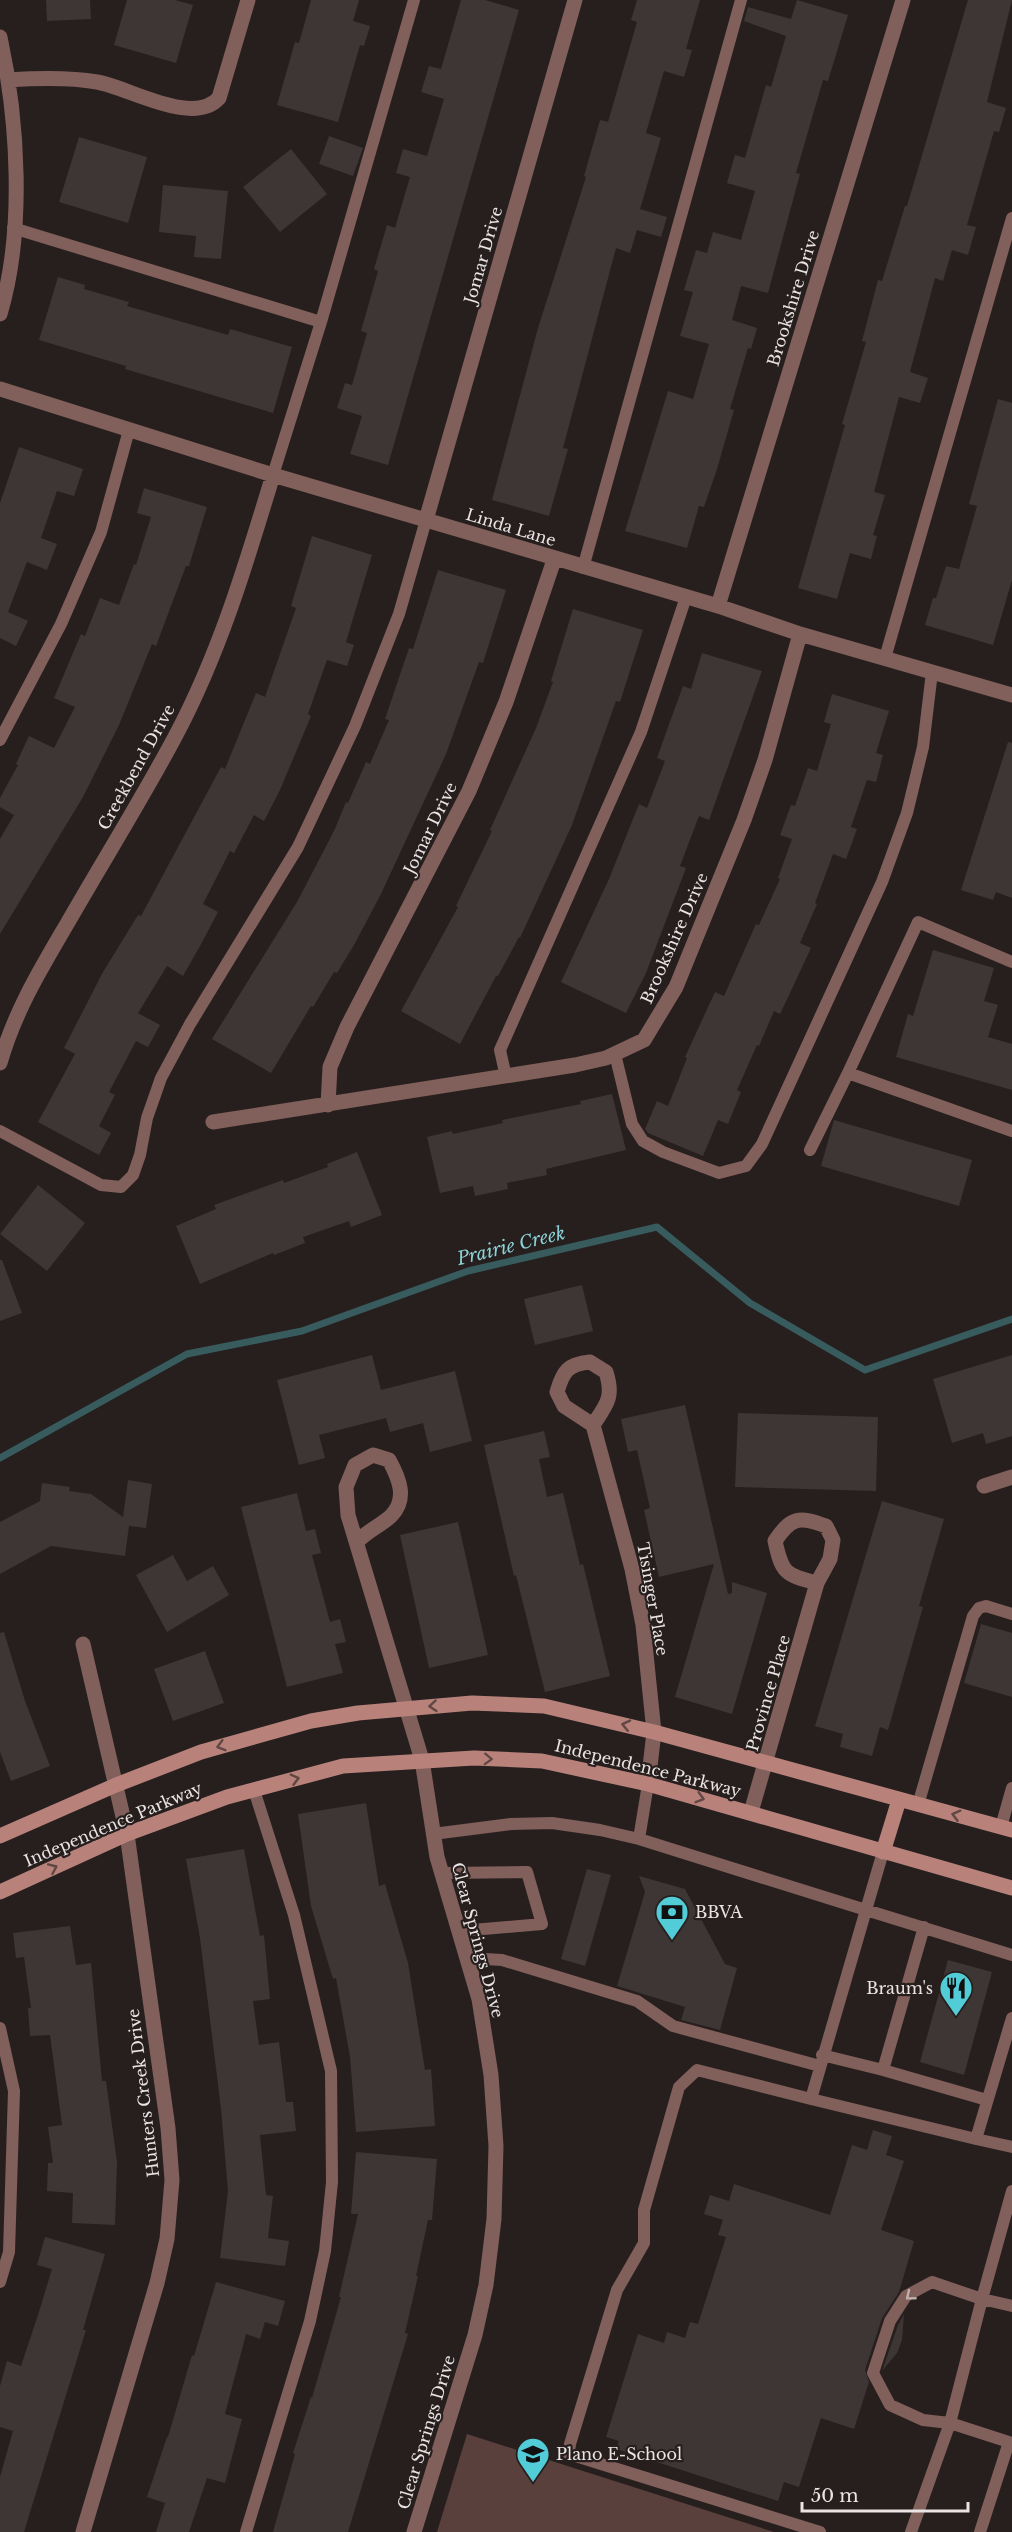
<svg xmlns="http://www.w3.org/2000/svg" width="1012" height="2532" font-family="'Libre Baskerville',serif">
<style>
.green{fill:#59403d}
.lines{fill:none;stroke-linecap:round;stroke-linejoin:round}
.stream{stroke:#385b5e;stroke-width:7}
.building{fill:#3e3635}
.service{stroke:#815f5a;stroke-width:12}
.minor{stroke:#815f5a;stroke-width:15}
.secondary{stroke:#b8827b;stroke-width:15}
.oneway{stroke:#604743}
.oneway2{stroke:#bfafac}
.labels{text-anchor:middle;stroke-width:4.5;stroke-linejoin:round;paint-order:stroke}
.street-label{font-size:16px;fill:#e9e4e3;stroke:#261f1e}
.poi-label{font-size:16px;fill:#e9e4e3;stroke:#261f1e;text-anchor:start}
.water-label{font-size:18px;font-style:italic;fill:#8cd2d8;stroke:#261f1e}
</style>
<rect width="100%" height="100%" fill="#261f1e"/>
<path class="green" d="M467,2434L774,2532H437Z"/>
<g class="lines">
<path class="stream" d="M0,1458L187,1354L302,1331L468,1271L657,1227L750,1303L865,1370L1012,1319"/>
</g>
<path class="building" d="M46,0H90L91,19L47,21Z
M127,0H175L193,5L176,63L114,45Z
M311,0H359L353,21L370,26L364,46L360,45L338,122L277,105L295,42L299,43Z
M461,0H485L519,10L388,465L350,454L362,416L337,408L345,383L352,385L367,333L361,331L378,271L374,269L387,225L395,228L410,177L396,173L403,149L427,156L444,99L421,92L429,66L441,69Z
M637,0H700L686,49L692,50L684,77L664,71L646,133L661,138L640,209L667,217L661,237L637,230L630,253L616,248L563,448L568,449L549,516L492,500L538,328L586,177L584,176L600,120L608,122L637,22L631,20Z
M797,0L848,15L828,81L823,80L796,173L800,174L768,293L741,286L732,320L757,328L751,349L748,348L730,409L734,410L717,469L704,507L699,506L687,548L625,531L668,391L693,399L709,344L680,336L693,292L684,290L696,250L707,253L713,232L741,240L755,191L727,183L735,155L745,158L766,85L771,87L786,36L744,21L748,7L791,19Z
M968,0H1012L987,102L1006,108L999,132L994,131L967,225L976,227L968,255L952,250L943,281L935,278L910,372L928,378L920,403L899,397L874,492L885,495L873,535L877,536L871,559L850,553L837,599L798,588L845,425L842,424L866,342L862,341L878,280L882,281L905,206H907Z
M329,136L363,148L353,176L319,164Z
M79,137L147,157L128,223L59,202Z
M291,149L327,194L280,232L243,187Z
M163,185L228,191L221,259L194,257L196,236L159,232Z
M58,277L85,285L84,289L129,302L127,306L228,335L230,329L292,347L273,413L125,369L126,366L39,340Z
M998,399L1012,403V580L993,645L925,625L933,598H936L946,566L959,569L977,506L969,504Z
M19,447L83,469L74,496L57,491L41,538L57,544L47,570L27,562L8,612L28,621L16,646L0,638V503Z
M144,488L207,507L189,566H186L156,646L152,644L119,725L83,797L0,934V839L14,815L0,807V798L18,765L16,764L29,736L54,748L75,707L54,698L81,634L85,636L100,598L119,605L134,564L136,565L151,517L137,513Z
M312,536L372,555L346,642L354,645L347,666L327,660L308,714L311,716L280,790L264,821L254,815L234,853L230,851L203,904L218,912L199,948L183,976L167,966L138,1013L160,1025L148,1047L136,1041L109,1092L115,1095L99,1126L111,1133L99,1155L38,1122L75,1054L64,1048L103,972L138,915L141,916L221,767L225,769L256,693L265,697L296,608L291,606Z
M438,570L506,590L483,663L479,662L446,754L380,896L354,945L337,973L334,972L313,1007L311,1006L271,1073L212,1039L297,902L334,831L346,802L348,803L366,762L370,764L389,720L385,719L409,648L413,649Z
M573,609L643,630L620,702L616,701L572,825L520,938L519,937L498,976H496L460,1044L401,1011L458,907L456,906L492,831L490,830L536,728L553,682L551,681Z
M702,653L762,671L709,820L699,816L680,866L686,868L646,973L626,1013L561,982L609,879L639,804L647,808L665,761L657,758L668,727L683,686L691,689Z
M832,694L889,711L876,753L883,755L876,782L867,780L851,827L857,829L846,859L833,854L815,903L817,904L800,943L811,948L790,993L780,1014L774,1011L759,1046L757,1045L737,1090L741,1092L728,1124L718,1120L703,1156L648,1133L645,1129L657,1101L668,1106L687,1058L685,1057L715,992L724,996L756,924L759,925L780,879L778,878L792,839L780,835L791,805L795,806L808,768L817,771L831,724L824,722Z
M1008,742L1012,743V898L996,892L993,900L961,890Z
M933,950L994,968L984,1001L998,1005L988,1037L1012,1044V1090L896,1057L908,1014L913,1016Z
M612,1094L626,1150L546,1169L547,1175L507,1183L508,1189L475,1196L473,1186L440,1193L427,1137L452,1131L453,1134L503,1123L502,1120L581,1104L580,1101Z
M834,1120L972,1160L959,1206L821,1166Z
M357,1152L382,1215L351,1227L349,1221L303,1237L305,1243L274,1255L273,1253L200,1284L176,1226L216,1209L214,1205L283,1180L284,1183L328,1167L327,1164Z
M38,1185L85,1223L47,1271L0,1234Z
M0,1260H2L22,1313L0,1321Z
M582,1285L593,1331L535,1345L524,1299Z
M372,1355L381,1390L455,1371L472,1441L430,1452L423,1423L390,1432L386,1418L319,1435L325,1458L299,1465L277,1380Z
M1012,1355V1436L986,1444L983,1433L952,1443L933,1379Z
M685,1405L728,1594L732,1593V1582L767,1593L732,1714L675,1697L714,1564L659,1577L644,1510L650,1508L637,1450L628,1452L621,1419Z
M738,1413L878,1417L876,1491L735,1487Z
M544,1431L550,1457L539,1459L547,1497L563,1493L580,1565L583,1564L610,1676L545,1692L516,1575L514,1576L484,1445Z
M128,1480L152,1484L146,1528L129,1526L125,1556L51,1546L0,1574V1522L40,1501L42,1483L70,1487L69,1491L91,1494L123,1517Z
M297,1493L306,1531L315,1529L321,1553L312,1555L330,1622L340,1619L346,1642L335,1644L343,1673L287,1687L241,1507Z
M882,1501L944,1519L919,1606L923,1607L888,1730L880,1727L872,1756L840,1747L843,1734L815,1726Z
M458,1522L488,1655L429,1668L400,1535Z
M173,1555L187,1581L213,1566L229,1595L167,1632L136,1575Z
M981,1624L1012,1633V1697L964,1683Z
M4,1632L25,1701L50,1766L11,1781L0,1752V1633Z
M205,1651L224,1703L173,1721L154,1669Z
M366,1803L379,1886L385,1884L408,1963L425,2070L431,2069L435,2126L356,2132L350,2057L336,1978L333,1979L311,1906L298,1814Z
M244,1849L260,1936L264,1935L270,1999L253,2001L259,2045L279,2042L286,2102H293L296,2131L260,2135L266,2195L273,2196L268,2238L289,2241L285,2266L220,2258L228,2191L221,2109L200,1938L186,1859Z
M587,1869L611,1875L585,1966L561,1959Z
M639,1876L685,1889L725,1964L737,1968L720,2030L681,2020L685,2007L617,1986L645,1892Z
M70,1926L76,1965L91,1963L102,2081H106L117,2162L115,2225L72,2223L73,2193L47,2191L48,2163H53L48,2127L62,2125L50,2035L30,2036L28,2008H31L24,1957L16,1958L13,1933Z
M948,1960L992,1972L964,2075L920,2062Z
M873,2130L892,2136L886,2155L904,2161L881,2230L914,2241L899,2292L882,2318L865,2370L869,2382L854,2429L821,2418L799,2487L784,2482L778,2501L616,2449L619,2441L606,2437L638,2334L664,2343L667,2332L685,2338L690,2322L698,2324L726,2237L718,2235L723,2220L704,2214L710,2195L729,2201L734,2184L830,2215L852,2145L867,2150Z
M356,2152L437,2159L432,2220H428L416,2276H418L405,2333L408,2334L348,2532H273L295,2454L293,2453L311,2397L312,2398L341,2297H339L358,2214H351Z
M45,2237L105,2254L83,2330H86L24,2532H0V2477L13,2431L0,2427V2386L7,2361L21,2366L38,2315L52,2269L37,2265Z
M216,2282L285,2301L278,2326L265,2322L260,2339L246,2334L225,2414L242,2419L225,2483L207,2478L189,2532H156L165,2503L147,2497L167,2437H168L192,2355L194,2356Z
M904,2314L902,2340L897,2353L882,2371L898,2325Z"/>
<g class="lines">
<path class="service" d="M13,228L321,322
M273,475L321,322L414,0
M583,568L741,0
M885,658L1012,218
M0,740L61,624L101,532L129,430
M1012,962L918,922L848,1073L1012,1131
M615,1054L632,1124L643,1141L663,1152L719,1173L746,1166L762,1144L882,882L907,813L923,747L932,672
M506,1077L500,1050L641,732L686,597
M0,1131L101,1185L121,1187L133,1175L140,1155L147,1118L161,1078L190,1024L298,847L355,726L399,614L426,520
M810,1150L848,1073
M918,1805L973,1616L979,1608L986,1606L1012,1614
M1001,1827L1012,1788
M433,1834L511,1824L552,1823L600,1830L639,1839L866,1910L811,2099L976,2139
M639,1839L648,1784
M883,1852L866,1910L1012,1955
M442,1873L527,1872L542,1924L460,1931
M924,1927L883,2070L987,2100
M468,1958L502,1960L637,2001L673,2026L820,2066
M1012,2018L976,2139L1012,2147
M0,2028L14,2091L9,2252L0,2282
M822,2055L883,2070
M811,2099L697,2070L679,2087L644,2210V2243L617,2290L570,2444L569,2454L820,2532
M1012,2191L982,2299L932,2282L906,2296L890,2321L873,2373L890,2405L923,2420L950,2423L982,2299L1012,2306
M246,2532L310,2321L325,2251L332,2182L331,2071L294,1915L254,1790
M911,2532L950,2423L1012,2443
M980,2532L1009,2442"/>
<path class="minor" d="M0,37C18,120 25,231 0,314
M9,80C39,78 68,77 97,82C128,87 193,127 219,98L248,0
M0,389L273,475L718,606L800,634L1012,695
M426,520L575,0
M718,606L903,0
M0,1063C15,1011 40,970 67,924C103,861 142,799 176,735C220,652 246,564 273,475
M328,1105L330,1067L347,1027L469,791L506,702L554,560
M213,1122L575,1065L606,1058L644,1040L676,987L744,820L765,760L800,634
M590,1362L606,1372C614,1397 607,1404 593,1425L564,1406L557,1392C563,1371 568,1364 590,1362Z
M593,1425L632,1569L643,1625L654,1732L648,1784
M984,1486L1012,1477
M357,1542C367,1531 380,1526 391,1516C408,1499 399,1478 389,1460L373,1455L355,1465L346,1487L348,1515L422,1760L437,1857L479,1999L491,2075L496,2146L494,2219L486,2285L475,2335L414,2532
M751,1812L817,1583L830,1559L833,1540L826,1526C799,1516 791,1517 775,1541C782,1573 785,1575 817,1583
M83,2532L157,2283L167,2239L172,2180L168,2128L127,1834L83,1644"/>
<path class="secondary" d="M0,1836L116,1785L201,1752L311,1721L358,1713L472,1703L544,1706L654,1732L1012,1830
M883,1852L899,1800
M0,1892L127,1834L227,1797L343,1766L474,1758L542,1761L648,1784L1012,1888"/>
</g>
<defs><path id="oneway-chevron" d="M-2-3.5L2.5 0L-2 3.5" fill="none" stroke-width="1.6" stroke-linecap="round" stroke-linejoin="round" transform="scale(1.5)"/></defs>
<g class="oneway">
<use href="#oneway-chevron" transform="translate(433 1706) rotate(175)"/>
<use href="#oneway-chevron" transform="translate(626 1725) rotate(-167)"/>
<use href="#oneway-chevron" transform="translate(221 1746) rotate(164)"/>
<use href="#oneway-chevron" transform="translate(488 1759) rotate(2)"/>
<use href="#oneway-chevron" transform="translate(295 1779) rotate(-15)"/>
<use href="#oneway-chevron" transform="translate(700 1798) rotate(16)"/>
<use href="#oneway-chevron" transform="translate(956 1815) rotate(-165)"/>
<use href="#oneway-chevron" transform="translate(53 1868) rotate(-24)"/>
</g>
<use class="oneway2" href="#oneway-chevron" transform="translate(910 2296) rotate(141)"/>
<defs>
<symbol id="bank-pin" viewBox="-11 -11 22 30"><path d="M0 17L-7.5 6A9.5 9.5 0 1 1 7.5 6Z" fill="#52ccd6" stroke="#261f1e"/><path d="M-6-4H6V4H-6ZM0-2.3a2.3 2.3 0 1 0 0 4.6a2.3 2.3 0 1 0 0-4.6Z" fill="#111"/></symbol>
<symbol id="restaurant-pin" viewBox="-11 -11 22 30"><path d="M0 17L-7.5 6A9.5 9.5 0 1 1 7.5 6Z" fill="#52ccd6" stroke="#261f1e"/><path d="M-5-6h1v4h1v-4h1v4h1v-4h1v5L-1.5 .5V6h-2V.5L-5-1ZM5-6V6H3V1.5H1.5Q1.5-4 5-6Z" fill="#111"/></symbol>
<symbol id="school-pin" viewBox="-11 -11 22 30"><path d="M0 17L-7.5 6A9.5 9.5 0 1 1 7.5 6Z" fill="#52ccd6" stroke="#261f1e"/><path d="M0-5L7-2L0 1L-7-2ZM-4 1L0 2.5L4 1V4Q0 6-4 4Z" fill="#111"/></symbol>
</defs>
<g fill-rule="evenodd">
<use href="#bank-pin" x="653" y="1893" width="38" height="52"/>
<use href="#restaurant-pin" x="937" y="1969" width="38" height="52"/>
<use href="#school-pin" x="514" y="2435" width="38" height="52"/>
</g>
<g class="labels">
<g class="street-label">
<text transform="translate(483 255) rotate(-74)" y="6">Jomar Drive</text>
<text transform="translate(793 298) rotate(-73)" y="6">Brookshire Drive</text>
<text transform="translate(511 527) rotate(17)" y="6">Linda Lane</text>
<text transform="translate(136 767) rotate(-61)" y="6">Creekbend Drive</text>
<text transform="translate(430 828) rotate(-64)" y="6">Jomar Drive</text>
<text transform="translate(674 938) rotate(-66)" y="6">Brookshire Drive</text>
<text transform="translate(653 1599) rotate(80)" y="6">Tisinger Place</text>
<text transform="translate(768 1693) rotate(-74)" y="6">Province Place</text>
<text transform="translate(648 1768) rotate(14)" y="6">Independence Parkway</text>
<text transform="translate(113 1824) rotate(-23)" y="6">Independence Parkway</text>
<text transform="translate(478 1940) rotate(75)" y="6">Clear Springs Drive</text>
<text transform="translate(143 2093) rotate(-97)" y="6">Hunters Creek Drive</text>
<text transform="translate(426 2432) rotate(-73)" y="6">Clear Springs Drive</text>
</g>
<g class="poi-label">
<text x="695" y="1918">BBVA</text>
<text x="933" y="1994" text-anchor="end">Braum's</text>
<text x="556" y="2460">Plano E-School</text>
</g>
<g class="water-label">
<text transform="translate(511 1246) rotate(-14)" y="6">Prairie Creek</text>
</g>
</g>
<path d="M802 2502v9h166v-9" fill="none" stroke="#e9e4e3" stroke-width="3"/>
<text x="811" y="2502" font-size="18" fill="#e9e4e3" stroke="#261f1e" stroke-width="4.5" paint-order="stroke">50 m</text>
</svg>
